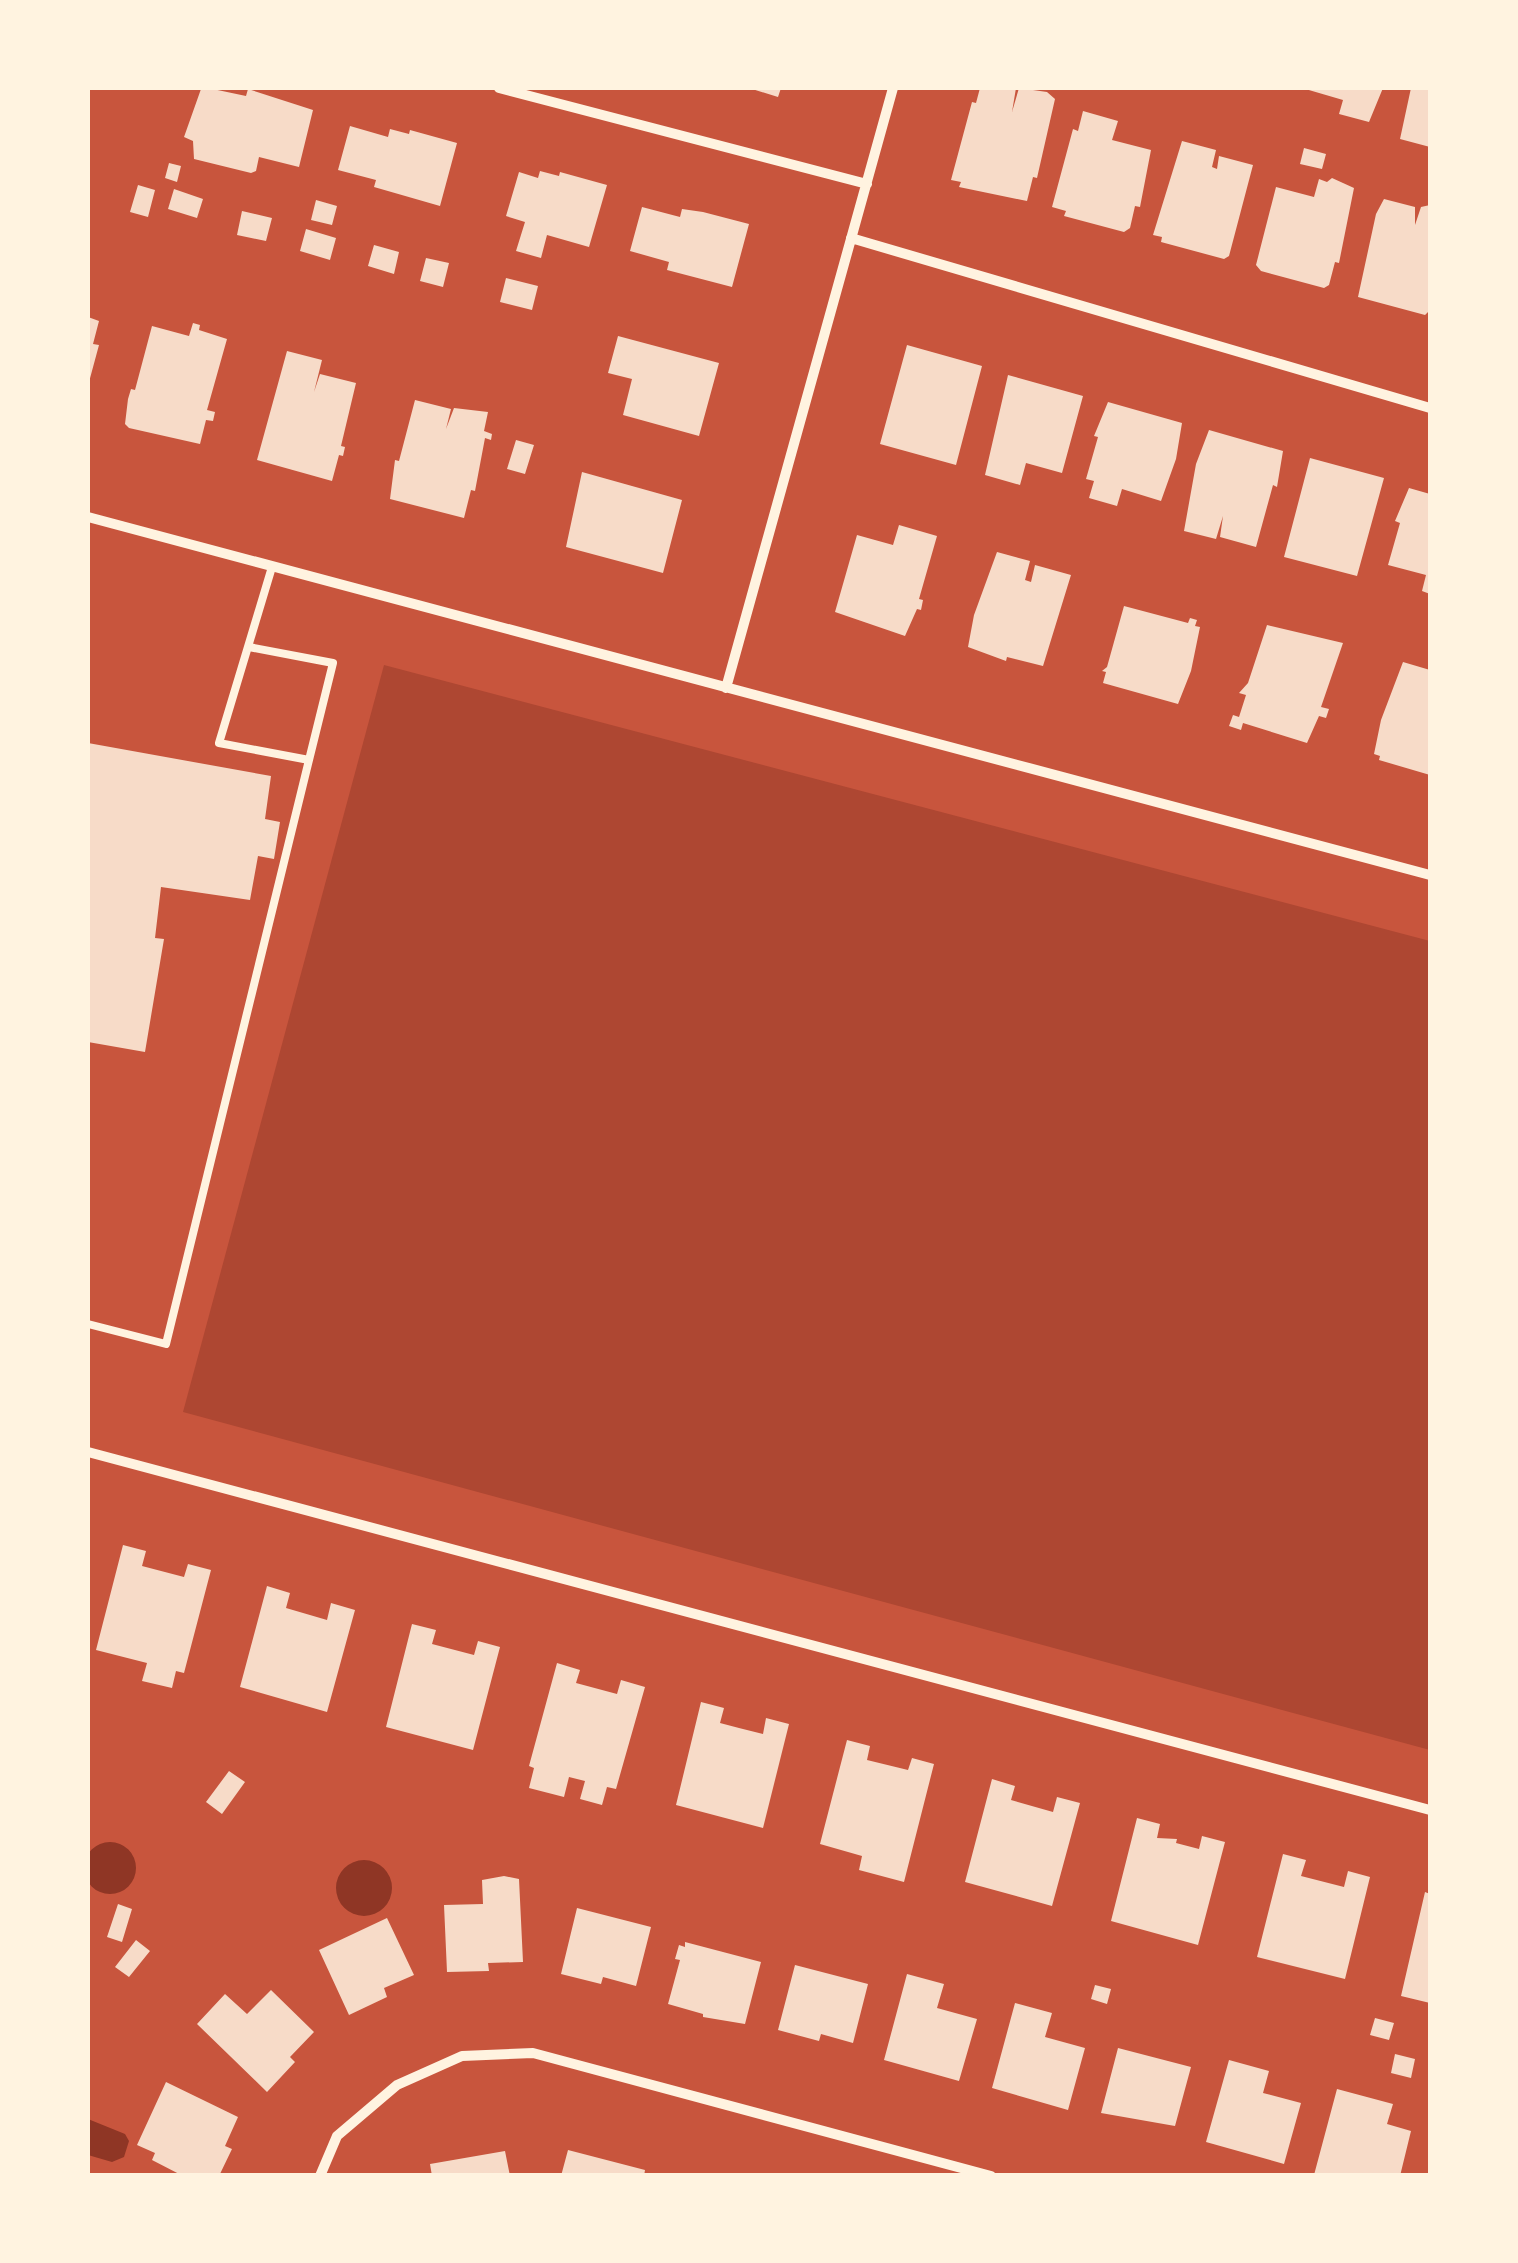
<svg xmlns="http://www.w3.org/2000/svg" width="1518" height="2263" font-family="Barlow,sans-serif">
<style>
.green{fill:#ae4732}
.water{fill:#8f3625}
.building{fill:#f7dbc8}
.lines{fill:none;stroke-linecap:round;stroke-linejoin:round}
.service{stroke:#fff3e0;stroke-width:8}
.minor{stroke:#fff3e0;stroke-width:10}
</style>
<rect width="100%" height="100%" fill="#c8553d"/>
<path class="green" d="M384,665L1430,941V1750L183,1412Z"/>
<path class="water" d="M84 1868a26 26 0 1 1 52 0a26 26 0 1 1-52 0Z
M336 1888a28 28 0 1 1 56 0a28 28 0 1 1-56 0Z
M88,2119L125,2134L129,2141L124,2157L112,2162L88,2155Z"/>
<path class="building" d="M208,88L246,96L248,89L313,110L299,167L259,157L256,171L251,173L194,159L193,141L184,137L201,89Z
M749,88H781L778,97Z
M980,88H1016L1012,112L1019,88L1047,92L1055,99L1037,178L1033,177L1027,201L959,187L961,182L951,180L972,102L976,103Z
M1302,88H1383L1369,122L1339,114L1343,100Z
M1411,88H1430V147L1400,139Z
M1083,111L1118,121L1112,140L1151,150L1140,207L1135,206L1130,228L1124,232L1064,216L1066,211L1052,207L1073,129L1078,131Z
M350,126L388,137L390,129L409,134L410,130L457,143L440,206L374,187L376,180L338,170Z
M1182,141L1216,150L1212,167L1217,169L1219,156L1253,165L1229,256L1224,259L1161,242L1162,237L1153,235Z
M1304,148L1326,154L1322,169L1300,164Z
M169,163L181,166L177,182L165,178Z
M540,171L559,176L560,172L607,185L589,247L547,235L541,258L516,251L525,222L506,216L519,172L538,178Z
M1332,178L1354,188L1339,263L1335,262L1329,285L1324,288L1261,271L1256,265L1276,187L1314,197L1319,179L1327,182Z
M138,185L155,190L148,217L130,212Z
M174,189L203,199L197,218L168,209Z
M1384,199L1415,207V225L1421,207L1430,205V310L1425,315L1358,297L1376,214Z
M316,200L337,206L332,225L311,220Z
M642,207L680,217L682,209L703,212L749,224L732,287L667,270L669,262L630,251Z
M242,211L272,218L266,241L237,235Z
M306,229L336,238L330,260L300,251Z
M374,245L399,252L394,274L368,266Z
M426,258L449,263L443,287L420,281Z
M506,278L538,286L532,310L500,302Z
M88,317L99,321L93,344L99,345L89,382Z
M193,323L200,325L199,330L227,339L207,410L215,412L213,421L206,420L200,444L129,428L125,424L128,399L131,389L135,390L152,326L189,336Z
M618,336L719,363L699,436L623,415L632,379L608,373Z
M907,345L982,366L956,465L880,444Z
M287,351L322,360L314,392L320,374L356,383L341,446L345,447L343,456L339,455L332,481L257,460Z
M1008,375L1083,396L1062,473L1026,463L1020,485L985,475Z
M415,400L451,409L446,429L454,408L488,412L484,431L492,434L491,440L485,438L475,491L471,490L464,518L390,499L395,460L399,461Z
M1108,402L1182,423L1176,459L1161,501L1122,489L1117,506L1089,498L1094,481L1086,479L1098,437L1094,436Z
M1209,430L1283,451L1277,487L1273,485L1256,547L1220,537L1223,516L1216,539L1184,531L1196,464Z
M516,440L534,445L525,474L507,469Z
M1310,458L1384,478L1357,576L1284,557Z
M582,472L682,500L663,573L566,547Z
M1409,488L1430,494V594L1422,591L1426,575L1388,565L1400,523L1395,521Z
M899,525L937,536L919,599L923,600L921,610L917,609L905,636L835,612L857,535L893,545Z
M997,552L1030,561L1025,580L1031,582L1035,565L1071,575L1043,666L1007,657L1006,661L968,647L974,615Z
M1124,606L1188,623L1190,618L1197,620L1195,626L1200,627L1191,671L1178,704L1103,683L1106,672L1102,671L1107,667Z
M1267,625L1343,643L1321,707L1329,709L1326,718L1319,716L1307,743L1243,723L1241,730L1229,726L1233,715L1239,717L1246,695L1239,693L1248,683Z
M1403,662L1430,670V775L1379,760L1380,756L1374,754L1381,720Z
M88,743L271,776L265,819L280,822L274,859L258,856L250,900L161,887L155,938L164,939L145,1052L88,1042Z
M123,1545L146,1551L142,1566L184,1577L188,1564L211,1570L184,1673L176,1671L172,1688L142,1681L147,1663L96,1650Z
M267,1586L290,1593L286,1608L327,1620L331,1603L355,1610L327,1712L240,1687Z
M412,1624L436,1630L432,1644L474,1655L478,1641L500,1647L473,1750L386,1727Z
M557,1663L580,1670L576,1683L617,1694L621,1680L645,1687L616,1789L607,1787L602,1805L580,1799L585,1781L569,1777L564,1797L529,1788L534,1768L529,1766Z
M701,1702L724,1708L720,1723L739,1728L763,1734L766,1718L789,1724L763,1828L676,1805Z
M847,1740L870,1746L867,1760L908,1770L912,1758L934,1764L904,1882L859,1870L862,1856L820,1844Z
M229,1771L245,1782L222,1814L206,1802Z
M992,1779L1015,1786L1011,1800L1053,1812L1057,1797L1080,1803L1052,1906L965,1882Z
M1137,1818L1160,1824L1157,1838L1177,1839L1176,1843L1199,1849L1202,1836L1225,1842L1198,1945L1111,1921Z
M1283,1854L1306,1860L1301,1876L1344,1887L1348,1871L1370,1877L1345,1979L1257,1957Z
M504,1876L519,1879L523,1962L488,1963L489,1971L447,1972L444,1905L483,1904L482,1880Z
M1425,1892L1430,1894V2003L1401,1996Z
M118,1904L132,1909L122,1942L107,1937Z
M577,1908L651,1927L636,1986L603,1977L601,1984L561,1974Z
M387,1918L414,1975L384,1988L387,1997L349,2015L319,1950Z
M136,1940L150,1951L129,1977L115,1967Z
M685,1942L761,1962L745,2024L703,2017V2014L668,2004L680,1960L675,1959L679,1945L685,1947Z
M795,1965L868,1984L853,2043L821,2034L819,2041L778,2030Z
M907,1974L944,1984L937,2008L977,2019L959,2081L884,2060Z
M1095,1985L1111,1989L1107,2004L1091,1999Z
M271,1990L314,2032L290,2057L295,2062L267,2092L197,2024L225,1994L247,2014Z
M1015,2003L1052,2013L1045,2037L1085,2048L1068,2110L992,2088Z
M1375,2018L1394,2023L1389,2040L1370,2035Z
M1118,2048L1191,2067L1175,2126L1101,2113Z
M1395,2054L1415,2059L1411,2078L1391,2073Z
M1229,2060L1269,2071L1263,2093L1301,2103L1284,2164L1206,2142Z
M166,2082L238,2117L225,2146L232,2149L219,2176H183L152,2160L155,2153L137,2145Z
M1337,2089L1393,2104L1387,2124L1411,2131L1400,2176L1314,2175Z
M568,2150L645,2170L644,2176H561Z
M505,2151L510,2176H432L430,2164Z"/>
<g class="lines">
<path class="service" d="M249,647L333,663L309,760L219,743L272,567
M88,1324L166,1344L309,760"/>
<path class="minor" d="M499,88L867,184
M851,238L1430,408
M88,517L1430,875
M726,688L893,88
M88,1452L1430,1810
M320,2176L337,2136L397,2085L462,2056L533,2053L991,2176"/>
</g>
<rect width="1518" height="2263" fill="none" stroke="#fff3e0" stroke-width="180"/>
</svg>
